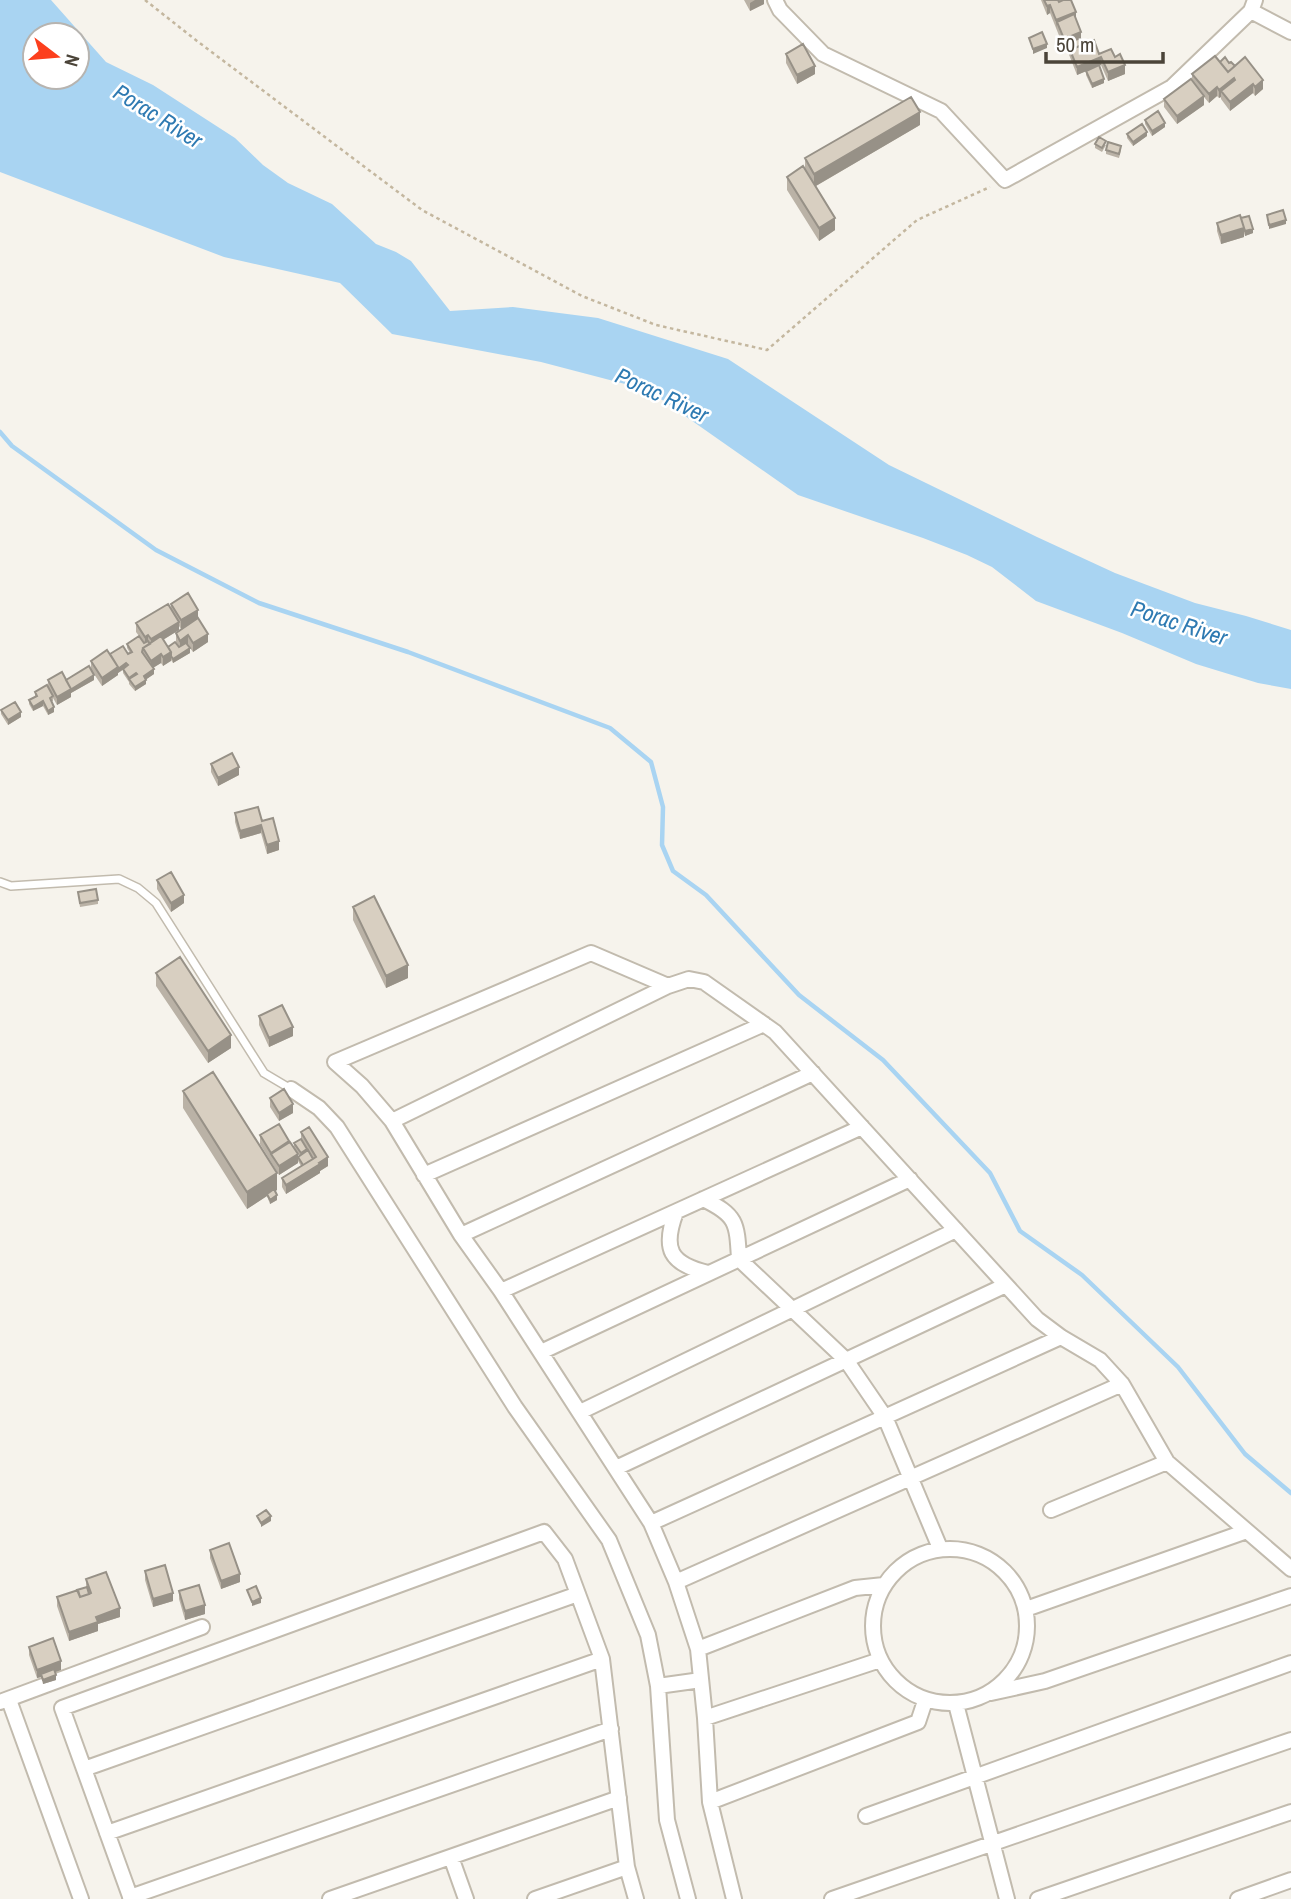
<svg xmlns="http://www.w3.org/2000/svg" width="1291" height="1899" font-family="'Archivo Narrow',sans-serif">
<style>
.water{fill:#a9d4f2;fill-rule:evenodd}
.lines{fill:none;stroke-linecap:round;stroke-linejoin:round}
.stream{stroke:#a9d4f2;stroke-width:4.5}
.lane-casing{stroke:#c2bbae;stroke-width:10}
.street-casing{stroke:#c2bbae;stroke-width:18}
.path{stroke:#c4b79f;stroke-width:2.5;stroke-dasharray:3.5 3.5;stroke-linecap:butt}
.lane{stroke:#fff;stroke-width:7}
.street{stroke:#fff;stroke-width:14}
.wall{fill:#bab2a6}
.shaded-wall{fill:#979187}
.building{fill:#d8cfc1;stroke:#979187;stroke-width:2}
.labels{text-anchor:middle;stroke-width:5;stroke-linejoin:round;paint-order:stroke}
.water-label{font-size:23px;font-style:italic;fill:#2e7ab2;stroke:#fff}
</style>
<rect width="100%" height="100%" fill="#f6f3ec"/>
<path class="water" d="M0,0H51L106,62L153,85L235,138L263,165L288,183L332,204L376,244L396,252L411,261L450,311L513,307L598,318L728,359L889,465L1037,537L1115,573L1195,603L1246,616L1291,630V689L1258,683L1196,664L1122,633L1036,601L992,567L967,555L923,538L798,495L648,390L541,362L392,334L340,283L224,257L0,172ZM35,35H77V77H35Z"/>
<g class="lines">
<path class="stream" d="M0,432L12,446L156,550L259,603L408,652L610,728L651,762L663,807L662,845L673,871L706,895L799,995L883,1060L990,1173L1020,1231L1082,1275L1178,1367L1245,1454L1291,1493"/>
<defs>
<path id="lane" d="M0,882L11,886L119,879L138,888L156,903L264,1073L291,1089"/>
<path id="street" d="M775,0L780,10L823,54L941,111L1005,180L1172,87L1251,11L1255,0
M1251,11L1291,32
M291,1089L319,1108L337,1127L515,1407L609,1540L648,1635L658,1686L667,1820L688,1899
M392,1121L668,986
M424,1175L764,1024
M703,1199C737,1215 737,1223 739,1259L846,1360L885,1417L940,1548
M676,1212C662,1249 670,1264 708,1273
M461,1235L813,1073
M501,1291L862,1127
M541,1352L910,1179
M580,1412L956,1230
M616,1468L1006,1285
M1051,1510L1167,1462
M651,1523L1061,1337
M873 1626a77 77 0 1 1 154 0a77 77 0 1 1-154 0Z
M676,1582L1122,1384
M1026,1609L1247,1531
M698,1649L855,1588L884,1585
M658,1686L701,1680
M991,1693L1045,1681L1291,1596
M9,1700L81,1899
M0,1702L202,1627
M956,1704L1007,1899
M705,1718L880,1660
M84,1769L578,1594
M710,1802L918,1722L925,1701
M866,1816L1291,1663
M107,1833L602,1659
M451,1857L466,1899
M130,1897L611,1729
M131,1899L62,1708L544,1532L565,1559L602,1659L627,1867L636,1899
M330,1899L619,1798
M535,1899L627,1867
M734,1899L710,1802L705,1718L698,1649L676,1582L651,1523L501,1291L461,1235L392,1121L362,1086L335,1062L591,953L668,986L689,979L704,982L775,1032L1037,1319L1061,1337L1100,1360L1122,1384L1167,1462L1291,1569
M832,1899L1291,1740
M1038,1899L1291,1812
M1238,1899L1291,1880"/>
</defs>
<use href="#lane" class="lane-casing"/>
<use href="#street" class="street-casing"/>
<path class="path" d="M145,0L197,41L422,210L582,296L656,325L767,350L917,220L990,187"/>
<use href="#lane" class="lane"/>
<use href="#street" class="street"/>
</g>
<path class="wall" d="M744,0H764V4L750,11Z
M1041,0H1071L1082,45L1099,54L1115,57L1125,74L1108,81L1101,65L1099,66L1104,83L1092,88L1086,75V71L1077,75L1066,47L1064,48L1050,13L1047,15Z
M786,54L815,74L797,84L786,63Z
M1220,62L1229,63L1263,89L1255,96L1253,93L1230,111L1221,99V97L1219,98L1217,96L1209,103L1204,97V105L1177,124L1164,107V99L1192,80V74Z
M1145,120L1165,127L1152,136L1145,124Z
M920,125L816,186L835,230L819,241L787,190V177L805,169V158Z
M1127,134L1147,136L1133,146L1127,138Z
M1095,144L1106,145L1102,152L1095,148Z
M1106,150H1121L1119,158L1106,154Z
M1241,218L1253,233L1245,236L1244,233V237L1221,244L1217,231V223Z
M171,604L198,618L181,629L179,626V630L163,640L168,647L176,642V633L198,618L208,642L193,652L187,644L190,653L173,663L171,660L163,666L161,663L153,668L154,674L146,679V684L135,691L129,684V682L123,673V670L118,673V675L102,686L94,674V680L71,693V697L57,705L53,698V701H51L54,712L48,715L43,706L33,711L29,704V700L35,697V692L48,687V680H66L91,669V661L110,654H128L130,653L127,648V644L139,636L136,632V623L171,608Z
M1,710L21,717L8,725L1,714Z
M211,764L239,775L218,786L211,772Z
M235,813L262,821L279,850L267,854L261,833L240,839L235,822Z
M157,880L184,903L171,912L157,889Z
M78,892L98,900V904L80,907Z
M353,907L408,978L386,988L353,920Z
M156,973L231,1048L208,1063L156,986Z
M259,1016L293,1036L269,1047L259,1025Z
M183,1091L277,1190L275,1191L277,1200L270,1204L267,1196L247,1209L183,1108Z
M270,1098L293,1113L279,1121L270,1107Z
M301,1132L328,1166L320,1171V1173L286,1194L282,1187V1178L301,1166L298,1161V1157L300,1156L294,1147V1143L301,1139Z
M260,1135L289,1143L298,1163L279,1175L260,1144Z
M210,1550L240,1582L221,1589L210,1558Z
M145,1571L173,1601L153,1607L145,1580Z
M86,1579L120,1617L98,1624V1631L69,1641L57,1606V1597L86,1587Z
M179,1591L205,1614L185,1620L179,1599Z
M29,1647L61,1670L55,1672L56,1680L43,1684L41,1677L37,1678L29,1655Z"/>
<path class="shaded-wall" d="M755,0H764V4L750,11V3Z
M1050,5V13L1047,15V6Z
M1076,12V20L1057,22L1056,28V20Z
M1081,32V40L1067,46L1066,44V47L1064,48V39Z
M1047,44V48L1033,54V49Z
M1101,57V65L1077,75V67Z
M1125,65V74L1108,81V72Z
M815,66V74L797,84V75Z
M1234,78V87L1221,91V97L1219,98V90Z
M1104,79V83L1092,88V84Z
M1263,80V89L1255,96V87Z
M1253,84V93L1230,111V102Z
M1217,87V96L1209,103V94Z
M1204,96V105L1177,124V116Z
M920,112V125L814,187V174Z
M1165,123V127L1152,136V131Z
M1147,132V136L1133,146V142Z
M835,218V230L819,241V228Z
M1286,220V224L1269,229V225Z
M1244,228V237L1221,244V235Z
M1253,229V233L1245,236V231Z
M198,610V618L181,629V620Z
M179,622V630L151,647V639Z
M208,634V642L193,652V643Z
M148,635V643L145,645V637Z
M188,635V644L180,649V641Z
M190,648V653L173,663V659Z
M171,652V661L163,666V657Z
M161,654V663L151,669V661Z
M126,663V667L118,673V675L102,686V678L118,667Z
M154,669V674L144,681V676Z
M94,675V680L71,693V697L57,705V697Z
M146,680V684L135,691V687Z
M43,701V706L33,711V707Z
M54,707V712L48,715V711Z
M21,712V717L8,725V720Z
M239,767V775L218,786V778Z
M261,825V833L240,839V831Z
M279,841V850L267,854V845Z
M184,895V903L171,912V903Z
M408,965V978L386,988V976Z
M293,1027V1036L269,1047V1038Z
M231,1035V1048L208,1063V1051Z
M293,1104V1113L279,1121V1113Z
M298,1154V1163L279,1175V1166Z
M328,1157V1166L320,1171V1173L286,1194V1185Z
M277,1173V1190L268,1196L267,1194V1196L247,1209V1192Z
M277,1195V1200L270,1204V1200Z
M271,1516V1521L261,1527V1523Z
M240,1574V1582L221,1589V1581Z
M173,1593V1601L153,1607V1599Z
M261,1598V1603L252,1606V1602Z
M205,1605V1614L185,1620V1611Z
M120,1608V1617L98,1624V1631L69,1641V1632L96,1617Z
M61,1661V1670L42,1677L41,1674V1677L37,1678V1670Z
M56,1675V1680L43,1684V1680Z"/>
<path class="building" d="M1044,0H1058L1059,2L1063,0H1071L1076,12L1056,20L1050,5L1047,6Z
M1074,14L1081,32L1064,39L1057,22Z
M1042,32L1047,44L1033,49L1029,38Z
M1080,38L1082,45L1070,50V54L1066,44Z
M1094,40L1099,54L1111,49L1115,57L1120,54L1125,65L1108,72L1101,57L1077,67L1070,50Z
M803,44L815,66L797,75L786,54Z
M1215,56L1228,72L1245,57L1263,80L1255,87L1253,84L1230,102L1221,91L1235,80L1234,78L1219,90L1217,87L1209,94L1192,74Z
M1225,57L1229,63L1231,62L1235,66L1228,72L1220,62Z
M1099,65L1104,79L1092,84L1086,71Z
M1191,79L1204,96L1177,116L1164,99Z
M911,97L920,112L814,174L805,158Z
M1158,111L1165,123L1152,131L1145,120Z
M1142,124L1147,132L1133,142L1127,134Z
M1099,137L1106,141L1102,148L1095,144Z
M1108,142L1121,146L1119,154L1106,150Z
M803,166L835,218L819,228L787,177Z
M1283,210L1286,220L1269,225L1267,215Z
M1240,215L1244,228L1221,235L1217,223Z
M1249,216L1253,229L1245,231L1241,218Z
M188,593L198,610L181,620L171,604Z
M168,604L179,622L151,639L148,635L145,637L136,623Z
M198,618L208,634L193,643L188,635L180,641L176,633Z
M139,636L144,643L148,641L150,644L143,648L142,652L154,669L144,676L146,680L135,687L129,679L137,674L136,673L129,678L123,669L128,665L126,663L118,669V667L110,654L123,646L128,654L132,652L127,644Z
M161,636L171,652L163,657L161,654L151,661L143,648Z
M175,642L179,647L186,643L190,648L173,659L171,656V652L168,647Z
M107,650L118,667L102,678L91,661Z
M89,666L94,675L70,690L71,689L66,680Z
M62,672L71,689L57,697L48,680Z
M47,685L53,696L50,698L54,707L48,711L43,701L33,707L29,700L37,696L35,692Z
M15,702L21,712L8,720L1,710Z
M232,753L239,767L218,778L211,764Z
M258,807L262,821L273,818L279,841L267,845L261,825L240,831L235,813Z
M171,872L184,895L171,903L157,880Z
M96,889L98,900L80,903L78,892Z
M374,896L408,965L386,976L353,907Z
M180,957L231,1035L208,1051L156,973Z
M282,1005L293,1027L269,1038L259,1016Z
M213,1072L277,1173L247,1192L183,1091Z
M284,1089L293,1104L279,1113L270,1098Z
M279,1124L289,1141L271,1153L260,1135Z
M309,1127L328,1157L319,1163L320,1164L286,1185L282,1178L316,1157L301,1132Z
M301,1139L307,1149L301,1153L294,1143Z
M290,1142L298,1154L279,1166L271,1154Z
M308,1150L313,1159L303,1165L298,1157Z
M274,1189L277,1195L270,1200L267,1194Z
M266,1510L271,1516L261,1523L257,1516Z
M229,1543L240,1574L221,1581L210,1550Z
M165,1565L173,1593L153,1599L145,1571Z
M106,1572L120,1608L96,1617L98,1622L69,1632L57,1597L78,1590L80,1597L89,1594L91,1593L86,1579Z
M199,1585L205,1605L185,1611L179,1591Z
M256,1586L261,1598L252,1602L247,1590Z
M87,1587L89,1594L80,1597L77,1590Z
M53,1638L61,1661L37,1670L29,1647Z
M54,1669L56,1675L43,1680L41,1674Z"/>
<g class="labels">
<g class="water-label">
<text transform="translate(158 116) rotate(32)" y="8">Porac River</text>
<text transform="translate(662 395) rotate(25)" y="8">Porac River</text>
<text transform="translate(1179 623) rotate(18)" y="8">Porac River</text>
</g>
</g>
<g transform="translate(56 56) rotate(106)"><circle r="33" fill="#ffffff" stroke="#b7b4b0" stroke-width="2"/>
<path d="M0-5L12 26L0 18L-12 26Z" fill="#fc3f1d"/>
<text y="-10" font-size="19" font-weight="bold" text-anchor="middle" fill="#4b4439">N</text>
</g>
<path d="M1046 52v10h117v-10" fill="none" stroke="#4b4439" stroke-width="3.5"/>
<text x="1056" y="52" font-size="21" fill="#4b4439" stroke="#ffffff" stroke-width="5" paint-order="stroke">50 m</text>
</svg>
